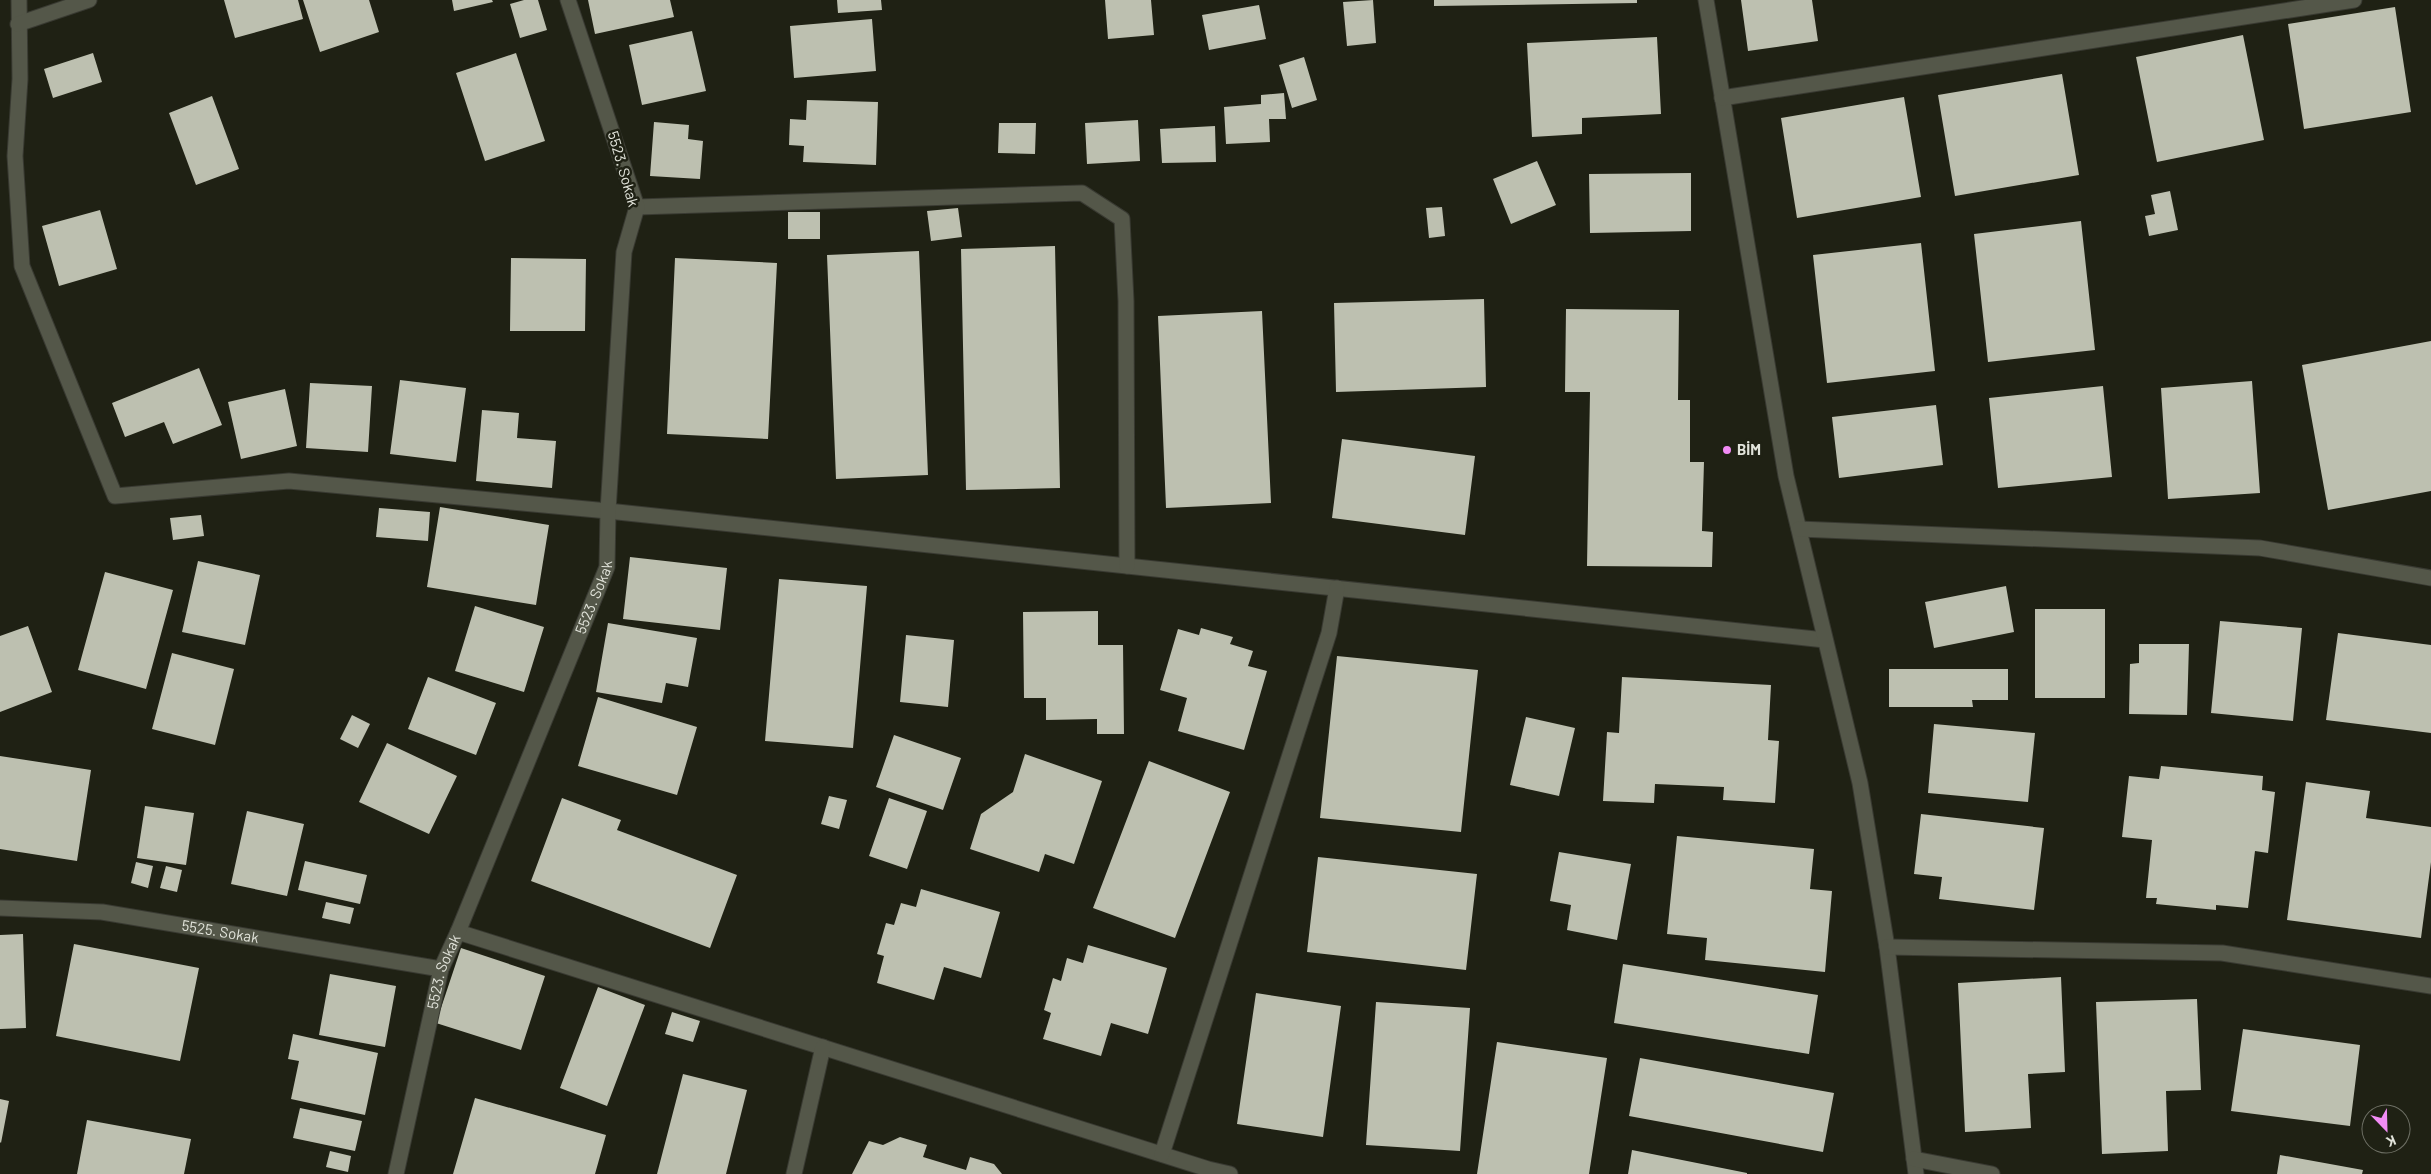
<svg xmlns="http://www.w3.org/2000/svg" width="2431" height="1174" font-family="Barlow,sans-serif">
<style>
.building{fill:#bdc0b0}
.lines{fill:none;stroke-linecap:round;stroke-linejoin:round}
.minor-casing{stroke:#393a32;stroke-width:17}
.minor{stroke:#545749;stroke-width:15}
.poi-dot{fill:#f18bf5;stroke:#1f2114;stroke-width:2}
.labels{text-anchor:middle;stroke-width:5;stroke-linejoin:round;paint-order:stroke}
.street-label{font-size:15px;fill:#e2e4db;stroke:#1f2114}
.poi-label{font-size:15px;font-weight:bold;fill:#e2e4db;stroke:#1f2114;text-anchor:start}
</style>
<rect width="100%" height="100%" fill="#1f2114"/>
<path class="building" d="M224,0H298L303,19L235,38Z
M303,0H369L379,32L320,52Z
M452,0H492L493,2L454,11Z
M524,0H538L547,30L520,38L510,4Z
M588,0H670L674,17L595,34Z
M837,0H881L882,10L838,13Z
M1105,0H1151L1154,35L1108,39Z
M1373,0L1376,43L1347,46L1343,2Z
M1434,0H1637V3L1434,6Z
M1741,0H1812L1818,41L1748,51Z
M1259,5L1266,39L1209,50L1202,15Z
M2395,7L2411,112L2304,129L2288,24Z
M872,19L876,71L794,78L790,26Z
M692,31L706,91L642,105L629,45Z
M2243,35L2264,140L2157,162L2136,57Z
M1657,37L1661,114L1582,118V134L1532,137L1527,43Z
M93,53L102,82L53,98L44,69Z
M516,53L545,141L485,161L456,73Z
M1304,57L1317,100L1292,108L1279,65Z
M2062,74L2079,175L1955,196L1938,95Z
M1284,93L1286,119H1269L1270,142L1226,144L1224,107L1261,104V95Z
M212,96L239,169L196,185L169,113Z
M1904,97L1921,197L1797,218L1781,118Z
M807,100L878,102L876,165L803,162L804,146L789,145L790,119L806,120Z
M1138,120L1140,161L1087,164L1085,123Z
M654,122L689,125L688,139L703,141L700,179L650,176Z
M999,123H1036L1035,154L998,153Z
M1215,126L1216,162L1162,163L1160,129Z
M1537,161L1556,205L1511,224L1493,179Z
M1691,173V231L1590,233L1589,174Z
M2170,191L2178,230L2149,236L2145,216L2155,214L2151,195Z
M1442,207L1445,236L1429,238L1426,208Z
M958,208L962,237L931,241L927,211Z
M100,210L117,269L59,286L42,226Z
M788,212H820V239H788Z
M2081,221L2095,350L1988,362L1974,234Z
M1921,243L1935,371L1827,383L1813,255Z
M1055,246L1060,488L966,490L961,249Z
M919,251L928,475L836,479L827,255Z
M511,258L586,259L585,331H510Z
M675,258L777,263L768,439L667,434Z
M1484,299L1486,387L1336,392L1334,303Z
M1566,309L1679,310L1678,400H1690V462H1704L1702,531L1713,532L1712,567L1587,566L1590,392H1565Z
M1262,311L1271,503L1166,508L1158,316Z
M2431,341V491L2328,510L2302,365Z
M199,368L222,425L173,444L164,422L125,437L112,403Z
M400,380L466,388L456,462L390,454Z
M2252,381L2260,493L2168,499L2161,388Z
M310,383L372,386L368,452L306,448Z
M2103,386L2112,477L1998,488L1989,398Z
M285,389L297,446L241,459L228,402Z
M1936,405L1943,465L1839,478L1832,417Z
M482,410L519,413L517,438L556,441L552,488L476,481Z
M1342,439L1475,456L1465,535L1332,518Z
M440,507L549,525L536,605L427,587Z
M379,508L430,512L428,541L376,537Z
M201,515L204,536L173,540L170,518Z
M630,557L727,568L720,630L623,619Z
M198,561L260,575L245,645L182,632Z
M105,572L173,590L146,689L78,670Z
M779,579L867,586L853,748L765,741Z
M2006,586L2014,632L1934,648L1925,602Z
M475,606L544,627L524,692L455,671Z
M2035,609H2105V698H2035Z
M1098,611V645H1123L1124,734H1097V719L1046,720V698H1024L1023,612Z
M2220,621L2302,628L2293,721L2211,713Z
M608,623L697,638L688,687L666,683L662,703L596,692Z
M28,626L52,692L0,712V636Z
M1201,628L1233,637L1230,644L1253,651L1248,666L1267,671L1244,750L1178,731L1187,698L1160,690L1178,629L1199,635Z
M2338,633L2431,645V733L2326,720Z
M906,635L954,640L948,707L900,702Z
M2139,644H2189L2187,715L2129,714L2130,664L2139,663Z
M172,653L234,669L215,745L152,729Z
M1337,656L1478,670L1461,832L1320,818Z
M1889,669H2008V700H1972L1973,707H1889Z
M428,677L496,703L476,755L408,729Z
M1622,677L1771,685L1768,740L1779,741L1775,803L1723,800L1724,787L1655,784L1654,803L1603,801L1607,732L1619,733Z
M598,697L697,727L677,795L578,766Z
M352,715L370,724L358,748L340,739Z
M1526,717L1575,728L1559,796L1510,785Z
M1934,724L2035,733L2028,802L1928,793Z
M894,735L961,758L943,810L876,787Z
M387,743L457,776L429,834L359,802Z
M1025,754L1102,781L1074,864L1045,854L1039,872L970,849L981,814L1013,792Z
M0,756L91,770L77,861L0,849Z
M1149,761L1230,792L1175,938L1093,908Z
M2161,766L2263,776L2262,790L2275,792L2268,853L2255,851L2248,908L2216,905V910L2156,904L2157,898H2146L2152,840L2122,837L2129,776L2159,779Z
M2306,782L2370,791L2366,818L2431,827V862L2421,938L2287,920Z
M829,796L847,800L839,829L821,824Z
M562,798L621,820L617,830L737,875L710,948L531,881Z
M889,798L927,811L907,869L869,856Z
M145,806L194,813L186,865L137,858Z
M247,811L304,824L287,896L231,884Z
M1921,814L2044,828L2034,910L1939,899L1942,877L1914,874Z
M1677,836L1814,849L1810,889L1832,891L1825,972L1705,960L1707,938L1667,934Z
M1559,852L1631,864L1617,940L1567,930L1571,905L1550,901Z
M1318,857L1477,874L1466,970L1307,952Z
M305,861L367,875L360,904L298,890Z
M136,862L153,866L148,888L131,883Z
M166,866L182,870L177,892L160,888Z
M921,889L1000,912L981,978L944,967L934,1000L877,983L884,956L877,954L886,923L894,925L901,903L916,907Z
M326,902L354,908L350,924L322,918Z
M23,934L26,1028L0,1029V935Z
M74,944L199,968L180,1061L56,1036Z
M1088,945L1167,968L1148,1034L1111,1023L1101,1056L1043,1039L1051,1013L1044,1010L1053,978L1061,981L1067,958L1083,963Z
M461,948L545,976L521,1050L436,1023Z
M1623,964L1818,995L1809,1054L1614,1023Z
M330,974L396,986L385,1047L319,1035Z
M2061,977L2065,1072L2028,1074L2031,1128L1965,1132L1958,983Z
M598,987L645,1005L607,1106L560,1088Z
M1256,993L1341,1006L1323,1137L1237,1124Z
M2197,999L2201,1090L2166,1091L2168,1151L2102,1154L2096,1002Z
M1376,1002L1470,1008L1460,1151L1366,1145Z
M672,1012L700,1021L693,1042L665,1034Z
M2243,1029L2360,1045L2350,1126L2231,1111Z
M293,1034L378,1053L365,1115L291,1099L299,1061L288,1059Z
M1497,1042L1607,1058L1589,1174H1477Z
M1640,1058L1834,1093L1823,1152L1629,1116Z
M683,1074L747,1090L726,1174H657Z
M475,1098L606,1135L595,1174H453Z
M0,1099L9,1101L1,1143L0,1142Z
M300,1108L362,1121L355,1151L293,1138Z
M87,1120L191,1139L184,1174H77Z
M900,1137L927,1145L923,1157L966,1170L970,1157L994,1164L1002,1174H852L869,1141L883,1145Z
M1632,1150L1747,1173V1174H1628Z
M330,1151L351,1156L348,1172L326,1167Z
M2280,1155L2363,1170L2362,1174H2277Z"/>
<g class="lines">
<defs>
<g id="minor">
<path d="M19,0L20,79L15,156L22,266L115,496L289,481L608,511L1825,640"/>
<path d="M1706,0L1786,476L1860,783L1887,947L1916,1174"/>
<path d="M18,24L89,0"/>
<path d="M1722,98L2354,0"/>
<path d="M637,207L1082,193L1122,219L1126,301L1127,566"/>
<path d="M1799,529L2260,548L2431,578"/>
<path id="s1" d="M0,908L102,912L441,969"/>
<path d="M458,932L1208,1169L1230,1174"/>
<path d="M1887,947L2222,953L2431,986"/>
<path d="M1162,1154L1329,633L1337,588"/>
<path d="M1914,1159L1992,1174"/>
<path id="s2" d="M396,1174L441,969L458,932L607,567L608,511L624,252L637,207L568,0"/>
<path d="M794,1174L823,1047"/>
</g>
</defs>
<use href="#minor" class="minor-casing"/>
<use href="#minor" class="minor"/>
</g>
<circle class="poi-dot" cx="1727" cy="450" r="5"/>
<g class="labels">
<g class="street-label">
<text transform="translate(623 169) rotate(74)" y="5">5523. Sokak</text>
<text dy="5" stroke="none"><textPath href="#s2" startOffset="612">5523. Sokak</textPath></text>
<text dy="5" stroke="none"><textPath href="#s1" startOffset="222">5525. Sokak</textPath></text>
<text dy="5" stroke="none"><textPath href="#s2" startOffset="208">5523. Sokak</textPath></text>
</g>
<g class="poi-label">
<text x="1737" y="455">BİM</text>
</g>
</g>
<g transform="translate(2386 1129) rotate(157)"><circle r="24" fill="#1f2114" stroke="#6d6f64"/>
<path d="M0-4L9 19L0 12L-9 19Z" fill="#f18bf5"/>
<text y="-8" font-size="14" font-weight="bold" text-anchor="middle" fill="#e2e4db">K</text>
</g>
</svg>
